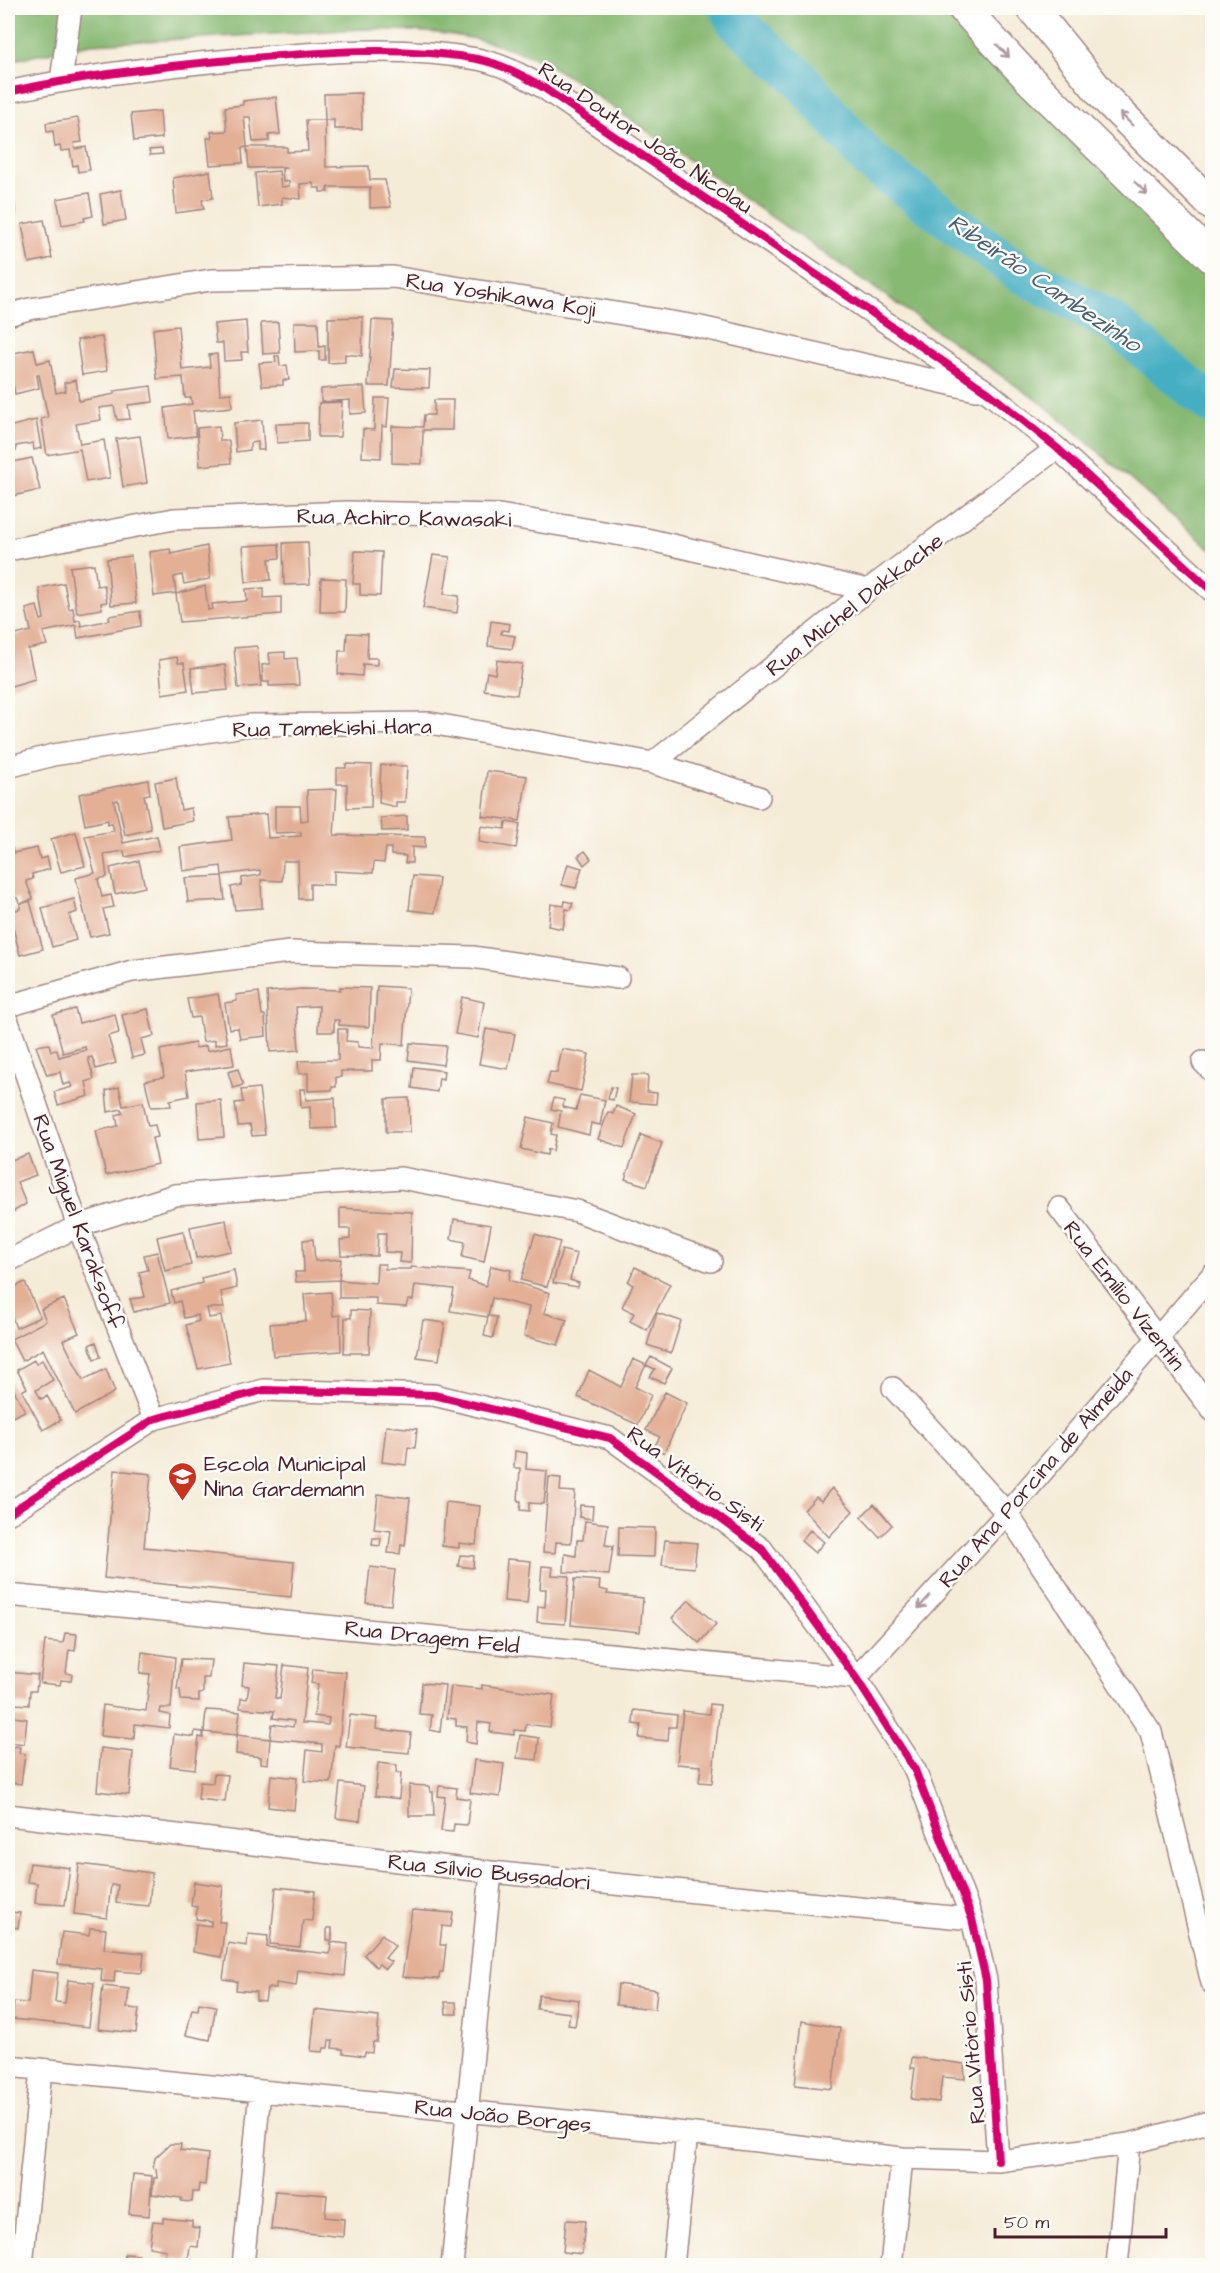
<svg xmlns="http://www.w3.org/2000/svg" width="1220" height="2273" font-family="'Architects Daughter',sans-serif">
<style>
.forest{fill:#88b973;stroke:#696c4f;stroke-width:1.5}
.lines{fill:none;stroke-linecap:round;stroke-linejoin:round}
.river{stroke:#44aec2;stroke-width:40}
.building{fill:#e3b096}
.street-casing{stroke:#a08682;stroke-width:24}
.secondary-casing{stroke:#a08682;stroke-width:33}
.street{stroke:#fff;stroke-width:21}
.secondary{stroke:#fff;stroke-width:30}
.cycleway-casing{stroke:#fdfcf7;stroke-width:11}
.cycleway{stroke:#d6006c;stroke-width:8}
.oneway{stroke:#ae9aa0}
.labels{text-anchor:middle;stroke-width:5;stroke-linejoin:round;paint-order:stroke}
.street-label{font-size:22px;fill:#4a1f2b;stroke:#fdfcf7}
.poi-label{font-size:22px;fill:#4a1f2b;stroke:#fdfcf7;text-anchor:start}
.water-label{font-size:24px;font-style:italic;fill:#475f6f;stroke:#fdfcf7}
</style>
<rect width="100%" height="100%" fill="#fdfcf7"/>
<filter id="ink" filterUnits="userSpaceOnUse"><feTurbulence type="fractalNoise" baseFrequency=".0167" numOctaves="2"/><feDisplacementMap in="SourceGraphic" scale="12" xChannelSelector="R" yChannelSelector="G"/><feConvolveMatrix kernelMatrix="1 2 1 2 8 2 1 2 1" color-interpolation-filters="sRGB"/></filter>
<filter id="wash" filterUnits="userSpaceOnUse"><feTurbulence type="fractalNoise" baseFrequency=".008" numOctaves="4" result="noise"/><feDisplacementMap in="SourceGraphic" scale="24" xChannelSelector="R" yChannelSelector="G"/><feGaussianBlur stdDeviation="1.35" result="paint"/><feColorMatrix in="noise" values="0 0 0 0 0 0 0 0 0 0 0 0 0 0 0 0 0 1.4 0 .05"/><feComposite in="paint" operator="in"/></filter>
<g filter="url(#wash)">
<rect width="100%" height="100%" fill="#f5ecd8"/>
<path class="forest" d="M8,8H957L1212,264V550L1044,405L566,75C505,36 436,30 364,29L91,44L8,61Z"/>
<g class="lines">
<path class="river" d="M729,8L737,23L799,78L869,160L1019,272L1109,320L1212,405"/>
</g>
<g id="blocks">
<path class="building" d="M361,93L362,129H334V120H325L324,94Z
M276,97L280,134L269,135V141L253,142L250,117H244L247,147L242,148L243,163L210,165L207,138H212L211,132L227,131L225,107L243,105V101Z
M160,111L162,138L134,141L131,114Z
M78,118L82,142L74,143L75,149L86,147L90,170L78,172L77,165L73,166L70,150L61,151L60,146L55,147L53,131L47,132L46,123Z
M306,120H325L326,167L369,166L370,180H385L391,207L370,208V187H328V192H320V188H314L313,183L300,184L301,199L282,197V204L258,207L255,173L279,171L281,187L289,186V181L283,182L282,169L287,167L249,168L247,147H287V152L308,151Z
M162,149L163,154L150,155L149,150Z
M210,171L213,198L202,200L204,209L176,213L173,178Z
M121,190L126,220L104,224L100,194Z
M89,193L93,216L84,218L85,221L62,225L57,199Z
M14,203L16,214L8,216V204Z
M44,220L52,258L29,263L22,224Z
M363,317L362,356L345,354V362L328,363V318Z
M372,320L393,321L389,386H368Z
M246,321L248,352H241L242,360L224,361L223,343H216L214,324Z
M278,322L280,353L263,354L261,323Z
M294,322H318L319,347L325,346V360H319V351L295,352Z
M178,326L182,370L210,367L209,355L217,354L220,394L231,393L232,407L193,411L196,436L168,439L165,408L192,404L191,398H185L183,377L157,379L153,329Z
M102,337L107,371L82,375L77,340Z
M34,349L37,363L50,360L56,393L66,391L64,383L76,380L79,401L115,394L114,391L151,386L153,402L128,405L130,419L117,420L114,406L99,408L101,420L76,424L80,444L104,440L110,478L86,482L80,449L47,455L41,419L48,417L39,375H37L39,388L15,394L8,361V354Z
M275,356H279L280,366L287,365L289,380H283V385L262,386L259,363L276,362Z
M395,369L430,370L429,388L393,387Z
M349,387H364L366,413L350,414V400L321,402V389Z
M375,398H389L387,427L382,426L381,458L362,457L363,429L374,430Z
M434,400H453L452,430H423L422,464L392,463V426L423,427L424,415H434Z
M342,402L340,437H318L319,403Z
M36,420L41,448L34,450L33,443L16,446V451L8,453V427Z
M262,420L264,450H258V442L250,443V450L236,452L234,423Z
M308,423V441L277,443L276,424Z
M219,426L220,441H229L231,463L200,466L197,428Z
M140,436L147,483L123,487L116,439Z
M32,458L40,490L8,497V467L13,465V462Z
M308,542L310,584L284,585L283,543Z
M279,544L280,558L269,559L271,580L246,582L243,546Z
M207,546L210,579L184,584L182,575L174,577L176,593L154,596L149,552L170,549L171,554Z
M355,551L382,552L380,596L360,595V584H353Z
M433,555L450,557L444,594L459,596L457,613L423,608Z
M131,556L136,603L111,605L107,559Z
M94,564L97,586L104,585L107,602L101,603L102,609L77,613L70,567Z
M321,578L346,579L345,612H320Z
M64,583L69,609L73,608L75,621L80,620L81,626L110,620L109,616L140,611L141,626L78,638L76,625L43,632L47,645L28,649L35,679L8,687V655L11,654L8,637L31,631L26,609L37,606L41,620L44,619L39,588Z
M205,586L208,610L213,609L212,604L247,601L246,589L264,588V598L281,597V614L180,622L176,594Z
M491,621L510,624L509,631L502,630L501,634L515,636L512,649L488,646Z
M347,633L368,634L367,658H377V665L363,664L362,676L338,674L339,651H346Z
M257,646L261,686L238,688L234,648Z
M285,652V659L297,658L299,685L269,686V682H263L262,665L270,664L269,653Z
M177,657L178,663H184L188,690L162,694L159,660Z
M497,660L522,664L517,695L484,690L487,672L495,674Z
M225,665L228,690L194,693L191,668Z
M346,764L372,765L371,807L347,808V784H337V768H346Z
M381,765L407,766L405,802H396V807L379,803Z
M487,771L527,776L520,821L482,816Z
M176,778L181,810L191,808L193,821L162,827L155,782Z
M148,780L150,794L144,795L151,829L125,835L118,800L114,801L123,843L157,836L160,850L125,857L124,851L104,854L107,877L98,879L102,897L111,895L114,907L103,909L109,933L90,937L76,878L95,873L85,836L114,831L112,823L108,824V820L85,825L79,794Z
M337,789L334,835L425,837V848L412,847V863H405L406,856L391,855V848H386L384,863L374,862L373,873L334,871V885L310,884V899H299L298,861H283L282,881L261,880L262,908L235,910L231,887L241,885L242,878L261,875L260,870L222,875L221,866L183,871L180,847L232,840L229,817L266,814L268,838L301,836V832L275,833V806H300L301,821L308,820L307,790Z
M407,816V830L382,831L381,818Z
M506,822L520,824L516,848L479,842L481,826L505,829Z
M76,832L85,866L61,872L51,839Z
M12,848L13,853L37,848L40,859L47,857L50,869L32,874L33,879L26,881L33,899L20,904L30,901L43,949L20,955L9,912L20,909V904L17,898L8,901V849Z
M585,851L591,859L584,865L578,856Z
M139,861L145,887L115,894L110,868Z
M568,864L582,868L576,888L562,885Z
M222,876L225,900L188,902L185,878Z
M413,876L439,878L435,913L409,910Z
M74,899L77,912L69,915L76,940L52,947L42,908Z
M565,901L573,903L571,910L566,909L563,929L548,926L551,904L564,906Z
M377,986L408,988L404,1045L382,1043L381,1060H372V1071H341V1077H336V1087H332V1090L308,1091V1073L299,1074L298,1061L338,1060V1029H347L346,1041L358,1042V1047L373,1048Z
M340,987L370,988L369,1027L339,1025V1020H334V1032H318L319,1006L296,1007L299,1050L270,1052L267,992L302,989L340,990Z
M259,992L262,1015H265L266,1036L240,1039L238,1028L229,1029L225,1003L237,1001L236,995Z
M218,994L227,1043L215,1045V1040L203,1042L199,1017L191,1018L187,999Z
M462,997L484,1002L478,1038L455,1034Z
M75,1009L79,1023L115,1014L119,1033L108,1036L116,1063L96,1069L92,1057L88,1058L94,1079L86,1082L89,1096L58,1105L54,1092L72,1087L70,1083L63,1085L60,1072L47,1075L36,1046L49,1044L51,1051L57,1050L59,1057L86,1050L85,1047L63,1053L53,1015Z
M148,1009L154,1036L141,1039L145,1055L132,1058L122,1015Z
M486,1029L515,1034L508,1069L479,1064Z
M195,1043L196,1048L206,1046L207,1051L231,1046L234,1065L185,1072L189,1096L170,1100L171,1106L151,1107L145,1081L164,1077L160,1050Z
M410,1043L446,1046L443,1065L408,1060Z
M562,1049L589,1054L581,1091L547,1084L550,1072L557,1073Z
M414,1067L444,1071L443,1079L439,1078L437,1092L412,1088Z
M238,1069L243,1085L233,1088L228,1072Z
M632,1075H648L647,1092L657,1093L656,1104L629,1102Z
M119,1087L123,1106L143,1102L148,1126L155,1125L158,1137L152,1138L158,1164L106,1175L96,1131L118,1126L116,1115L123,1113L121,1109L108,1112L106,1091Z
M611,1087L616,1088L613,1100L608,1099Z
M259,1088L265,1135L252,1136L250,1125L238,1126L235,1103L243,1102L241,1090Z
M300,1089H305L306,1100L335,1098L336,1128L311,1129L310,1107L301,1108Z
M580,1095L605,1100L600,1125L591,1123L589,1135L558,1127L561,1111L551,1109L554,1098L564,1100L563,1107L576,1110Z
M409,1098L410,1132H386V1099Z
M221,1100L224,1137L199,1139L197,1102Z
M616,1106L636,1114L624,1148L598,1139L608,1112L613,1114Z
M528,1117L553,1123L551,1134L556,1135L553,1151L548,1149L547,1155L521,1149Z
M641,1135L662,1143L647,1186L625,1179Z
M28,1154L36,1175L17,1182L26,1204L8,1215V1157L9,1161Z
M340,1208L412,1212L411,1263L399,1262L400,1253L385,1252L386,1233H378L377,1256L341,1255L340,1240L350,1239V1229H340Z
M454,1219L491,1225L484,1262L462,1257L465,1242L451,1239Z
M226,1220L231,1251L196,1258L190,1227Z
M183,1231L191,1265L165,1271L157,1237Z
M535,1234L560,1242L547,1287L521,1280Z
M313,1239L315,1261L341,1259L339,1280L376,1283L377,1264H385V1269H411V1267L470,1272L468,1280L486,1286L491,1266L511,1270L509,1280L550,1293L544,1313L567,1320L558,1345L524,1336L529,1307L492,1298L488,1316L497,1317L493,1338L484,1336L488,1317L450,1311L454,1289L415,1285L413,1300H408L406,1307L376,1305V1298H339V1280L296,1282L295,1272H304L303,1240Z
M562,1250L577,1254L570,1280L579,1283L578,1287L553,1283Z
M157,1252L170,1303L134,1312L130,1299L145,1297L139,1272L148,1270L144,1255Z
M635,1267L670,1284L647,1330L630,1321L634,1313L622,1307L633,1285L628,1282Z
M234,1270L237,1288L221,1292L224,1308H207L209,1318L221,1316L230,1363L198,1369L186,1325L199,1321L198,1315L184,1318L180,1301L174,1303L171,1291L202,1283L201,1278Z
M25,1282L40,1317L16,1328L8,1307V1290Z
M331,1292L333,1316L340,1315L341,1351L273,1356L270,1324L306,1321L304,1294Z
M64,1299L79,1333L63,1340L83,1380L106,1369L115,1392L75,1414L43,1349L22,1361L11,1339L46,1321L41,1309Z
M351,1310L370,1311L369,1353H344L345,1318H351Z
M657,1313L681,1321L671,1353L647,1345Z
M423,1320L445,1323L439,1360L417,1357Z
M96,1342L101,1357L94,1359L89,1345Z
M651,1357L672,1368L664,1383L650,1377L655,1369L646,1365L635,1387L651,1395L638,1425L578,1397L589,1370L621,1387L633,1359L646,1365Z
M34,1360L36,1364L42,1360L53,1380L36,1390L41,1399L47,1396L61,1420L43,1430L22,1391L27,1388L17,1370Z
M8,1379L25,1411L8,1419Z
M665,1392L687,1403L664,1453L654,1447L660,1437L646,1430Z
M386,1426L417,1429L415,1448L408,1447L406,1465L382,1462Z
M515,1451L527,1453L526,1469L547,1471L544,1504L529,1503V1511L520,1510L521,1501H518L520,1468H514Z
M115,1470L151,1474L144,1547L294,1562L291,1597L104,1578Z
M549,1477L561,1478L560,1491L575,1492L571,1543L556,1542L555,1553L543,1552Z
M832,1488L853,1511L829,1537L804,1510L816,1497L821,1501Z
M378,1494L410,1498L405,1546L401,1545L400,1554L388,1553L391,1531L374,1529Z
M446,1502L480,1506L476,1545L459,1543V1548L442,1546Z
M874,1504L892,1525L880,1537L861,1517Z
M580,1505L593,1506L592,1519L579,1517Z
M585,1521L608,1524L605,1545L613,1546L609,1575L564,1572L565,1554L576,1556L577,1540H583Z
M619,1527L655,1528L654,1557L618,1556Z
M810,1530L824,1542L815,1553L801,1541Z
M373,1538H381L380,1546L372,1545Z
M665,1540L697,1543L694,1568L662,1565Z
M460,1555L474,1556L473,1568L458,1566Z
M507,1559L531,1561L527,1603L504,1601Z
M542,1566L553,1567L552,1575L569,1576L565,1624L537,1622L538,1606L545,1607L546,1589H540Z
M370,1567L395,1570L391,1605L366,1603Z
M575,1579L600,1581L599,1589L608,1591L607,1594L643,1598L640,1632L571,1625Z
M689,1600L716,1624L699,1643L672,1618Z
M65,1633L77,1634L75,1651L69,1650L66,1673L72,1674L71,1681L61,1680L60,1685L40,1683L45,1641L63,1643Z
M142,1652L175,1657L171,1708H161L160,1713L170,1715L169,1728L135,1724L134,1739L100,1736L103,1705L146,1711L150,1674L140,1673Z
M181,1659L211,1660L209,1678H203V1693L199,1694V1701L181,1700L180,1689L177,1690Z
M244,1663L279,1666L275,1698L280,1699L284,1665L308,1668L302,1723H306L328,1725L329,1718L314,1716L318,1684L311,1683L313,1669L346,1672L339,1746L335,1745L331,1783L304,1781L307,1750L322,1752V1744L270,1739L272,1724L293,1727L294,1721L273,1718L274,1711L240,1708L241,1698L247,1699L249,1686L242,1685Z
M8,1672L38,1675L36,1691H30L29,1705L15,1704L14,1711L8,1710Z
M422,1683L445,1685L440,1732L430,1730L432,1715L419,1714Z
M482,1685L554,1695L550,1727L526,1724L525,1731L514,1730V1735L490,1732L491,1724L478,1722L476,1744L466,1742L467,1727L456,1726V1719L447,1718L451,1686L482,1689Z
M710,1704L720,1705L712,1783L699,1782L701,1766L677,1764L683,1711L709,1714Z
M206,1710L240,1712L237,1735L204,1732Z
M634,1710L677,1715L676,1727H669L668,1741L639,1738L641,1725L633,1724Z
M350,1715L377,1718L376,1729L411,1733L409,1753L346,1747Z
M8,1716L27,1719L24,1744L8,1742Z
M195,1731L203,1732V1738L199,1737L195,1769L170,1766L174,1734L194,1737Z
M237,1735L270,1739L268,1764L261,1763V1757L236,1754Z
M520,1735L539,1738L537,1760L517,1758Z
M14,1746L20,1747L19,1753L25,1754L21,1784L8,1782V1752L13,1753Z
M101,1748L133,1752L129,1795L97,1791Z
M474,1760L504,1764L500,1797L470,1793Z
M378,1763L397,1765L396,1773H401L399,1799L375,1796Z
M214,1774L228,1775L225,1802L198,1799L200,1782L213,1783Z
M271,1775L297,1778L294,1810L268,1807Z
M340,1783L364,1786L360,1821L336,1818Z
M409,1785L429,1786L430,1792H433L434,1816H409Z
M439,1786L457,1788L456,1797L470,1799L467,1825L454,1824L453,1832L441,1831L445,1797L438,1796Z
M30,1863L70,1868L65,1905L35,1903L37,1883L27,1882Z
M79,1864L152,1873L149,1906L116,1903L118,1885H111L107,1918L74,1914Z
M194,1882L223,1886L219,1922H225L221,1957L193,1952L196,1924L211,1926V1921L196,1919L197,1907L191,1906Z
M276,1887L315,1891L312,1921L303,1920L300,1947L270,1944Z
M8,1904H12L10,1912L20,1913L18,1928L12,1927L11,1935L8,1934Z
M412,1910L453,1913L451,1927L442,1926L440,1945H446L443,1972H440L439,1979L402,1977Z
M90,1928L106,1929L104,1949L144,1953L142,1973L115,1971L114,1982L101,1981L102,1969L58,1964L62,1932L89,1935Z
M327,1928H332V1940H327Z
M248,1934L268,1936L267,1947L330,1954L331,1942L348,1944L345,1976L298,1970L296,1986L276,1983V1988H267L265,2001L256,2000V1992L236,1990L237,1981L223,1979L228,1943L247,1946Z
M382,1934L395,1946L385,1958L391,1962L385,1969L379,1964L376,1967L364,1955Z
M31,1970L58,1973L55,2002L65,2003L68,1980L94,1983L89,2027L12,2019L14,2002L28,2003Z
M618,1984L657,1990L655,2009L616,2005Z
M103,1986L129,1989L127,2008L139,2009L136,2033L98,2029Z
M539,1995L579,2000L575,2026L568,2025L570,2013L537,2009Z
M445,2002H456L457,2014H446Z
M199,2003L216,2006L210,2040L186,2035L192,2009L198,2010Z
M315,2010L379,2017L377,2042H373L372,2053L365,2052L364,2056L343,2053V2049L332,2048L333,2041H329L328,2048H324L323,2052L311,2051Z
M802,2021L840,2028L832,2089L795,2085Z
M912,2057L964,2064L965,2079L942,2077L939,2102L911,2099L915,2068H911Z
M170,2144H181L180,2150L208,2154L205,2185L199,2184L198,2192H193L192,2202L181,2201L182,2198L152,2194L154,2178H157L156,2169L153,2168L155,2158Z
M133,2174L152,2176L149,2216L129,2214Z
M275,2191L327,2195L325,2217L344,2219L343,2237L271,2229Z
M163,2218L192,2221V2227L200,2228L198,2247L190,2246L188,2261L164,2258L166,2250L149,2247L153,2221L163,2222Z
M566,2220L585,2221L582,2254L563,2252Z
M125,2254L139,2255L138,2265H124Z"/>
</g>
</g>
<g filter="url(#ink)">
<use href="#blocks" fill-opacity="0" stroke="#a08682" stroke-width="1.5"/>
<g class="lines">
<defs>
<path id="street" d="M61,81L71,8
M8,92C84,75 163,66 241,59C319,52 400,45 477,59C502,64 522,75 544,88L989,393L1057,448L1212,591
M8,315L29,309L211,280L393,277L696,326L976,390
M8,550L174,519L348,512L499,515L646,539L868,590
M653,763L868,590L1057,448
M8,767L53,755L251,725L430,723L653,763L759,797
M8,1006L132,971L290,952L472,957L618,978
M8,1022L78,1226L154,1419
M1203,1062L1212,1071
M1059,1208L1212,1410
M8,1261L78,1226L175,1195L401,1178L577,1211L711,1261
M893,1388L1007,1513L1151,1732L1212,1983
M8,1514L154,1419L264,1390L434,1395L610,1438L762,1549L856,1678L915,1770L972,1919L986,1980L998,2161
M8,1595L856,1678
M856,1678L1007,1513L1212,1275
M8,1815L491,1872L972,1919
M8,2066L687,2133L902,2158L998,2161L1129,2144L1212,2121
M22,2266L41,2069
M243,2266L260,2092
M452,2266L491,1872
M673,2266L687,2133
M891,2266L902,2158
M1117,2266L1129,2144"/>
<path id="secondary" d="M963,8L1030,80L1212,258
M1032,8L1104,97L1212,205"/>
</defs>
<use href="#street" class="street-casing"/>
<use href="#secondary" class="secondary-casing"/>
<use href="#street" class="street"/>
<use href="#secondary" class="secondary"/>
<defs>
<path id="cycleway" d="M8,92C84,75 163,66 241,59C319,52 400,45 477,59C502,64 522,75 544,88L989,393L1057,448L1212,591
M8,1514L154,1419L264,1390L434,1395L610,1438L762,1549L856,1678L915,1770L972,1919L986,1980L998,2161"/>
</defs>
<use href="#cycleway" class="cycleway-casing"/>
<use href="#cycleway" class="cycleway"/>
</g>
<defs><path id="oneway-shaft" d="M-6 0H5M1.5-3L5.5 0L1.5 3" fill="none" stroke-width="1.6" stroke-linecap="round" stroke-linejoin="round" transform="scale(1.5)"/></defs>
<g class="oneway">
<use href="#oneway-shaft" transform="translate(1003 51) rotate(46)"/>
<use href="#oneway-shaft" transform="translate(1126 119) rotate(-135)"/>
<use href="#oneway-shaft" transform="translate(1141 188) rotate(44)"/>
<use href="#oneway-shaft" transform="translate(924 1602) rotate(132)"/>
</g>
</g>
<defs>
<symbol id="school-pin" viewBox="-11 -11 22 30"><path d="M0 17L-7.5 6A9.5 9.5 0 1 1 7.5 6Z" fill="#c8321e" stroke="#fdfcf7"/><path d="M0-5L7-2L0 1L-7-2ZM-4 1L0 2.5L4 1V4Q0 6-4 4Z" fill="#fff"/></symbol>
</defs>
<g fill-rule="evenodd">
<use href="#school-pin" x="166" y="1460" width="33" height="45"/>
</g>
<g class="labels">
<g class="street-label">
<text transform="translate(646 137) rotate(34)" y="8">Rua Doutor João Nicolau</text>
<text transform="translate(501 294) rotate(9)" y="8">Rua Yoshikawa Koji</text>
<text transform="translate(404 517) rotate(1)" y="8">Rua Achiro Kawasaki</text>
<text transform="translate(854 604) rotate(-38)" y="8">Rua Michel Dakkache</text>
<text transform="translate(332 727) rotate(-1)" y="8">Rua Tamekishi Hara</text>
<text transform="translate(79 1221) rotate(70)" y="8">Rua Miguel Karaksoff</text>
<text transform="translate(1125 1295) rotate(52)" y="8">Rua Emílio Vizentin</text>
<text transform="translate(1035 1477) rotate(-49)" y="8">Rua Ana Porcina de Almeida</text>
<text transform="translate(696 1478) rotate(36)" y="8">Rua Vitório Sisti</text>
<text transform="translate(432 1636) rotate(6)" y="8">Rua Dragem Feld</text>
<text transform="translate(489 1871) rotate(6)" y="8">Rua Sílvio Bussadori</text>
<text transform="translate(970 2043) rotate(-95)" y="8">Rua Vitório Sisti</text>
<text transform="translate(503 2115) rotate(6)" y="8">Rua João Borges</text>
</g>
<g class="poi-label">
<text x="204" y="1471">Escola Municipal<tspan x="204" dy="25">Nina Gardemann</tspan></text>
</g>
<g class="water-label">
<text transform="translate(1045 283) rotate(34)" y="8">Ribeirão Cambezinho</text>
</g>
</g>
<rect width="1220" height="2273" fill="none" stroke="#fdfcf7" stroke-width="30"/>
<path d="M995 2228v9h171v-9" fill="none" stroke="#4a1f2b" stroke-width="3"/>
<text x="1004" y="2228" font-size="18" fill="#4a1f2b" stroke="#fdfcf7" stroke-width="4.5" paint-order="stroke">50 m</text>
</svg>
